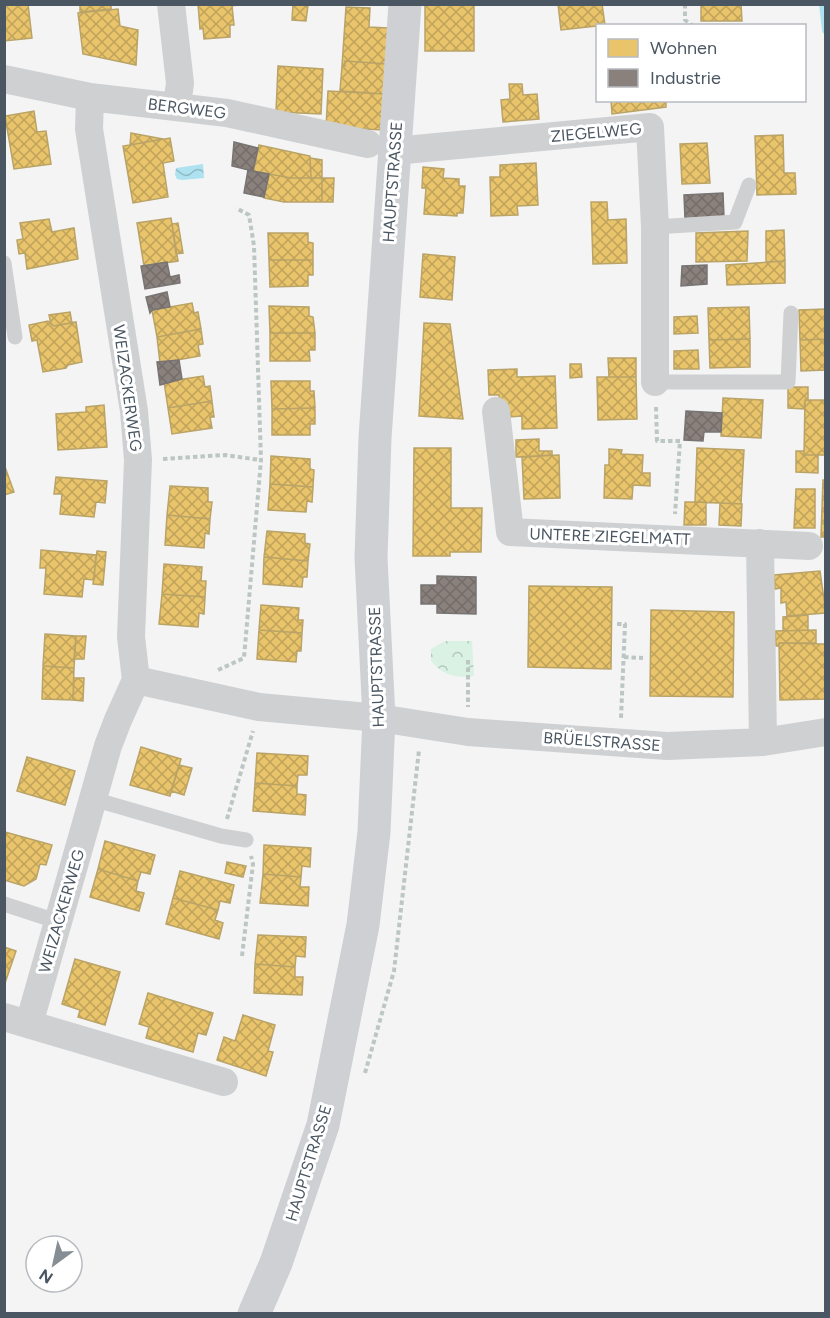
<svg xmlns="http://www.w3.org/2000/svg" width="830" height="1318" font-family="Figtree,sans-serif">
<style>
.forest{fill:url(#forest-crowns)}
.water{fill:url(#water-waves)}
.homes{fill:url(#homes-cross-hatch);stroke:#b9a367;stroke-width:1.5}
.industry{fill:url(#industry-cross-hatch);stroke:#777474;stroke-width:1.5}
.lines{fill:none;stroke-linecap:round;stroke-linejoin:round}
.stream{stroke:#aee2f0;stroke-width:8}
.path{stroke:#bcc7c4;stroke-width:4;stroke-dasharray:4.5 3;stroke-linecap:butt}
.service{stroke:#ced0d2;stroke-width:15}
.minor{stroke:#ced0d2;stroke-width:28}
.secondary{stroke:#ced0d4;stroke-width:33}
.labels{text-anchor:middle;stroke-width:6;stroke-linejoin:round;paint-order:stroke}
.street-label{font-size:16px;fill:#4a5661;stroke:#fff}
</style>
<defs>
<pattern id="forest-crowns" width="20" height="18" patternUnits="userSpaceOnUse" patternTransform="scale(1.5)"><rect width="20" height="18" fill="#d9f2e3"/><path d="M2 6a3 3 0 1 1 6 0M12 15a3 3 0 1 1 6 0" fill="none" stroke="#b2c7bb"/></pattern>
<pattern id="water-waves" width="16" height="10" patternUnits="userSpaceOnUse" patternTransform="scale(1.5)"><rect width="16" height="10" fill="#aee2f0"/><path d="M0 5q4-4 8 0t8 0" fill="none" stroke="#90bac6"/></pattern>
<pattern id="homes-cross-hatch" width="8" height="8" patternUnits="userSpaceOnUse" patternTransform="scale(1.5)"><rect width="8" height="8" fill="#e9c46a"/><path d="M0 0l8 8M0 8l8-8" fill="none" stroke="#bfa25b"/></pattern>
<pattern id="industry-cross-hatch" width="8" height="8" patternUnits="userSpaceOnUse" patternTransform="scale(1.5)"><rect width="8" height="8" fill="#8a817c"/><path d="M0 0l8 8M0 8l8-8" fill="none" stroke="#736c69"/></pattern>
</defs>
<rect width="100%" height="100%" fill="#f4f4f4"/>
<path class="forest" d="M445,641H472L474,676C455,678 444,676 431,661V649Z"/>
<path class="water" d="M203,164L204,178L182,180L177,179L175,175L176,168Z"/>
<path class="homes" d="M4,4H28L32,38L4,41Z
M80,4H111V9L80,12Z
M198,4H240L232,6L234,25H230V37L204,39L203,28L200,29Z
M293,4L308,5L306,21L292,20Z
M425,4H474V51H425Z
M558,4H602L605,25L561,30Z
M701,4H741L742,21H701Z
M346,7L370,8L369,27L388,28L386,64L345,61V66H342Z
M118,9L120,26L138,30L136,65L83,54L78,13Z
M345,61L386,64L384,94L340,91L342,66H345Z
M278,66L323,69L321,114L276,112Z
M509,84H522L523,95L537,94L539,119L503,122L501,100L510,99Z
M328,91L385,94L383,130L326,127Z
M611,100H666V107L612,114Z
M34,111L37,132L46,131L51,164L14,169L5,116Z
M131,133L163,139L130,145Z
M783,135L784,173H795L796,194L757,195L755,136Z
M170,138L174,161L163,163L168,197L133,203L123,146Z
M707,143L710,183L682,184L680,144Z
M259,145L310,156L311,178H291L253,171Z
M310,158L322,160V178H311Z
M536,163L538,205L517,206L518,215L491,216L490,177H500V165Z
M423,167L444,169L443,178L459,179V186H465L463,213H457V216L424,214L426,188H422Z
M269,174L291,178H322V202H284L264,198Z
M322,178H334L333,202H322Z
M591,202H607L608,220L626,219L627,263L593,264Z
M171,218L178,261L144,266L137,223Z
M49,219L52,232L74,228L78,259L27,269L25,253L19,254L17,240L23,239L20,223Z
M178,223L183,253L176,254L172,224Z
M784,230L785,261L766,262V231Z
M748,231L747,261L696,262V233Z
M268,233H308V242L313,243V260H269Z
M423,254L455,257L452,300L420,297Z
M269,260H313V275H308V286L270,287Z
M785,261V283L727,285L726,265Z
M192,303L194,313L198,312L201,329L157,337L152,310Z
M269,306L309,307V316L313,317L315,333H270Z
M749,307L750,339L709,340L708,308Z
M826,309V339L800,340L799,310Z
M70,312L72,323L54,326L51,324L49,315Z
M697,316L698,333L674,334V317Z
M48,321L54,326L76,322L82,362L68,365L66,368L43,372L37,340L32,341L29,325Z
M424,323L450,324L463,419L419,416Z
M201,329L203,344L198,345L200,356L160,363L157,337Z
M270,333H315V350H309L310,361H270Z
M750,339V367L710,368L709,340Z
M826,339V370L801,371L800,340Z
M698,350L699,369H674V351Z
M608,358H636V377H609Z
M570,364H581L582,377L570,378Z
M517,369V377L555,376L557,428L522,429V416L507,417L500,404L499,395H489L488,370Z
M203,376L205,387L210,386L212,401L168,408L164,382Z
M597,377H636L637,419L598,420Z
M271,381H310V391H314L315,408L272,409Z
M788,387H808V400H805L804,409L788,408Z
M723,398L763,400L761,438L721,436Z
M805,400H826V455H804Z
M212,401L214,417H210L212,428L172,434L168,408Z
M104,405L107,447L58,450L56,414L86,412V407Z
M315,408V424H310V435H272V409Z
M539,439V451H552V455L516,457V440Z
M414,448H451V508H482L481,552H450V556H413Z
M697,448L744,450L741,504L695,502Z
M609,449L622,450L621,454L643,455L642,473H650V486L633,485L632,499L604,498L605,465H609Z
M796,451H804V455H818V473L796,472Z
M559,455L560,498L524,499L522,457Z
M271,456L310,459V469L314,470L313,487L270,484Z
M4,464L14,492L4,495Z
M56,477L107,481L105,503L96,502L94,517L60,514L62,494H54Z
M823,480H826V537H821Z
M270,484L313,487L312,502L307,501L306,512L268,510Z
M170,486L208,488V502H212L210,519L167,515Z
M796,489H815V528H794Z
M685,502H706V525H684Z
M720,503L742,504L741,526L719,525Z
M167,515L210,519L209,534L205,533L204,548L165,545Z
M267,531L305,534V543L310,544L308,561L264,557Z
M41,550L96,555L94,580L84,579L82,597L44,594L46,568H40Z
M97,551L106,552L103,585L93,584Z
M264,557L308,561L307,577H303L302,587L263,584Z
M164,564L202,567L201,581H206L205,597L162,594Z
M820,571L826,613L787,616L786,602L781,603V588L775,589L774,575Z
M529,586L612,587L611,669L528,667Z
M162,594L205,597L204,614L199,613L198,627L159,624Z
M261,605L299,608L298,620H303L302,633L259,630Z
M651,610L734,612L733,697L650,696Z
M808,615V630L783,631V617Z
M259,630L302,633L301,651H297L296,662L257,659Z
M816,630V643H779V646H776L775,631Z
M45,634L76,636L74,668L43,666Z
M76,636H86L84,659H74Z
M779,643L825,644L826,699L780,700Z
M43,666L74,668L73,700L42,699Z
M74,678H84L83,701L73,700Z
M141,747L181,759L170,796L130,785Z
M257,753L308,756L307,775H298L297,786L255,783Z
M27,757L75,771L65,805L17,791Z
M179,765L192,768L184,795L171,791Z
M255,783L297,786V794L306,795L305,815L253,811Z
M5,832L52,845L46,865L40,864L36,879L24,886L4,880Z
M105,841L155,855L150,874L141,872L138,881L98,869Z
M264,845L311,848L310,867L302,866L301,877L263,874Z
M227,862L246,866L243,877L225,873Z
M98,869L138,881L136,891L144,893L139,911L90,897Z
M180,871L234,885L230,903L220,901L218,910L173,898Z
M263,874L301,877L300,887H309L308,906L260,903Z
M173,898L218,910L215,920L223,923L219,939L166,924Z
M258,935L306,937L305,957L296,956L295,967L255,964Z
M4,947L16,951L4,986Z
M75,959L120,972L105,1025L78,1017L80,1010L62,1004Z
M255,964L295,967V977H303L302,995L254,993Z
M148,993L213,1013L206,1035L198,1033L193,1052L146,1038L149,1027L139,1024Z
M243,1015L275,1025L268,1051L273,1052L266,1076L217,1060L224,1037L235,1041Z"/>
<path class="industry" d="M234,142L258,148L253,171L232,166Z
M248,170L269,174L264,197L244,193Z
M723,193L724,218L685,219L684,195Z
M167,262L170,277L179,275L180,283L145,289L141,266Z
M707,265V284L681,286L682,266Z
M167,292L170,307L152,310L150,313L146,297Z
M179,360L182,379L160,385L157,362Z
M686,411L722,413L721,432H704L703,441L684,440Z
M437,576L476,577V614L437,613V604H421V585H437Z"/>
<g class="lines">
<path class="stream" d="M823,4L826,30"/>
<path class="path" d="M685,4V20L693,26
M656,407L657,441H680L675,514
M163,459L225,455L260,460
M617,624H625L621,718
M624,657L643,658
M468,660V707
M218,670L244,658L261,460L254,246L249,215L236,208
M227,819L253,731
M242,956L253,864L251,856
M365,1073L394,971L419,750"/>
<path class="service" d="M655,227L735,222L749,185
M4,263L15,337
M655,382H788L791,313
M93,799L221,836L246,840
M4,904L59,922"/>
<path class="minor" d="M171,4L180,83L177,106
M4,79L90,97L227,113L368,144
M394,151L650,127L655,227V382
M496,411L510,532L809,546
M760,543L763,742
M136,680L259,707L379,718L468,732L667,746L763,742L826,732
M4,1017L224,1082
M29,1024L108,746L118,720L136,680L131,637L138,460L134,411L89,129L90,97"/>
<path class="secondary" d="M254,1314L276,1263L323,1125L363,925L374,832L379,718L371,558L375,438L405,4"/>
</g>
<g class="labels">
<g class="street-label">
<text transform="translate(187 108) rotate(7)" y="6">BERGWEG</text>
<text transform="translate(596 132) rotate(-5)" y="6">ZIEGELWEG</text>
<text transform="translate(392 182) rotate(-86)" y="6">HAUPTSTRASSE</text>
<text transform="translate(128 388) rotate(82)" y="6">WEIZACKERWEG</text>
<text transform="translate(610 536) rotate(2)" y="6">UNTERE ZIEGELMATT</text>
<text transform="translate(376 667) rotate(-92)" y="6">HAUPTSTRASSE</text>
<text transform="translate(602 741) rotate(4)" y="6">BRÜELSTRASSE</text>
<text transform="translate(61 911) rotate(-74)" y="6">WEIZACKERWEG</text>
<text transform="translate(308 1163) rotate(-73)" y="6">HAUPTSTRASSE</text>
</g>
</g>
<rect width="830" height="1318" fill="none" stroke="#4a5661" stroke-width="12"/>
<rect x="596" y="24" width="210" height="78" fill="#ffffff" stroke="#b7bbc0" stroke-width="1.5"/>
<rect x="608" y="39" width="30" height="18" fill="#e9c46a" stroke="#b7bbc0" stroke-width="1.5"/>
<text x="650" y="54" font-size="18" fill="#4a5661">Wohnen</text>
<rect x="608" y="69" width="30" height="18" fill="#8a817c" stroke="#b7bbc0" stroke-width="1.5"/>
<text x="650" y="84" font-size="18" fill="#4a5661">Industrie</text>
<g transform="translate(54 1264) rotate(213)"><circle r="28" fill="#ffffff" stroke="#b7bbc0" stroke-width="1.5"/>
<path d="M0-4.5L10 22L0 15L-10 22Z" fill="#868d94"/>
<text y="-9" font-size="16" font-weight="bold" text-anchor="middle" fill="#4a5661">N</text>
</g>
</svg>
